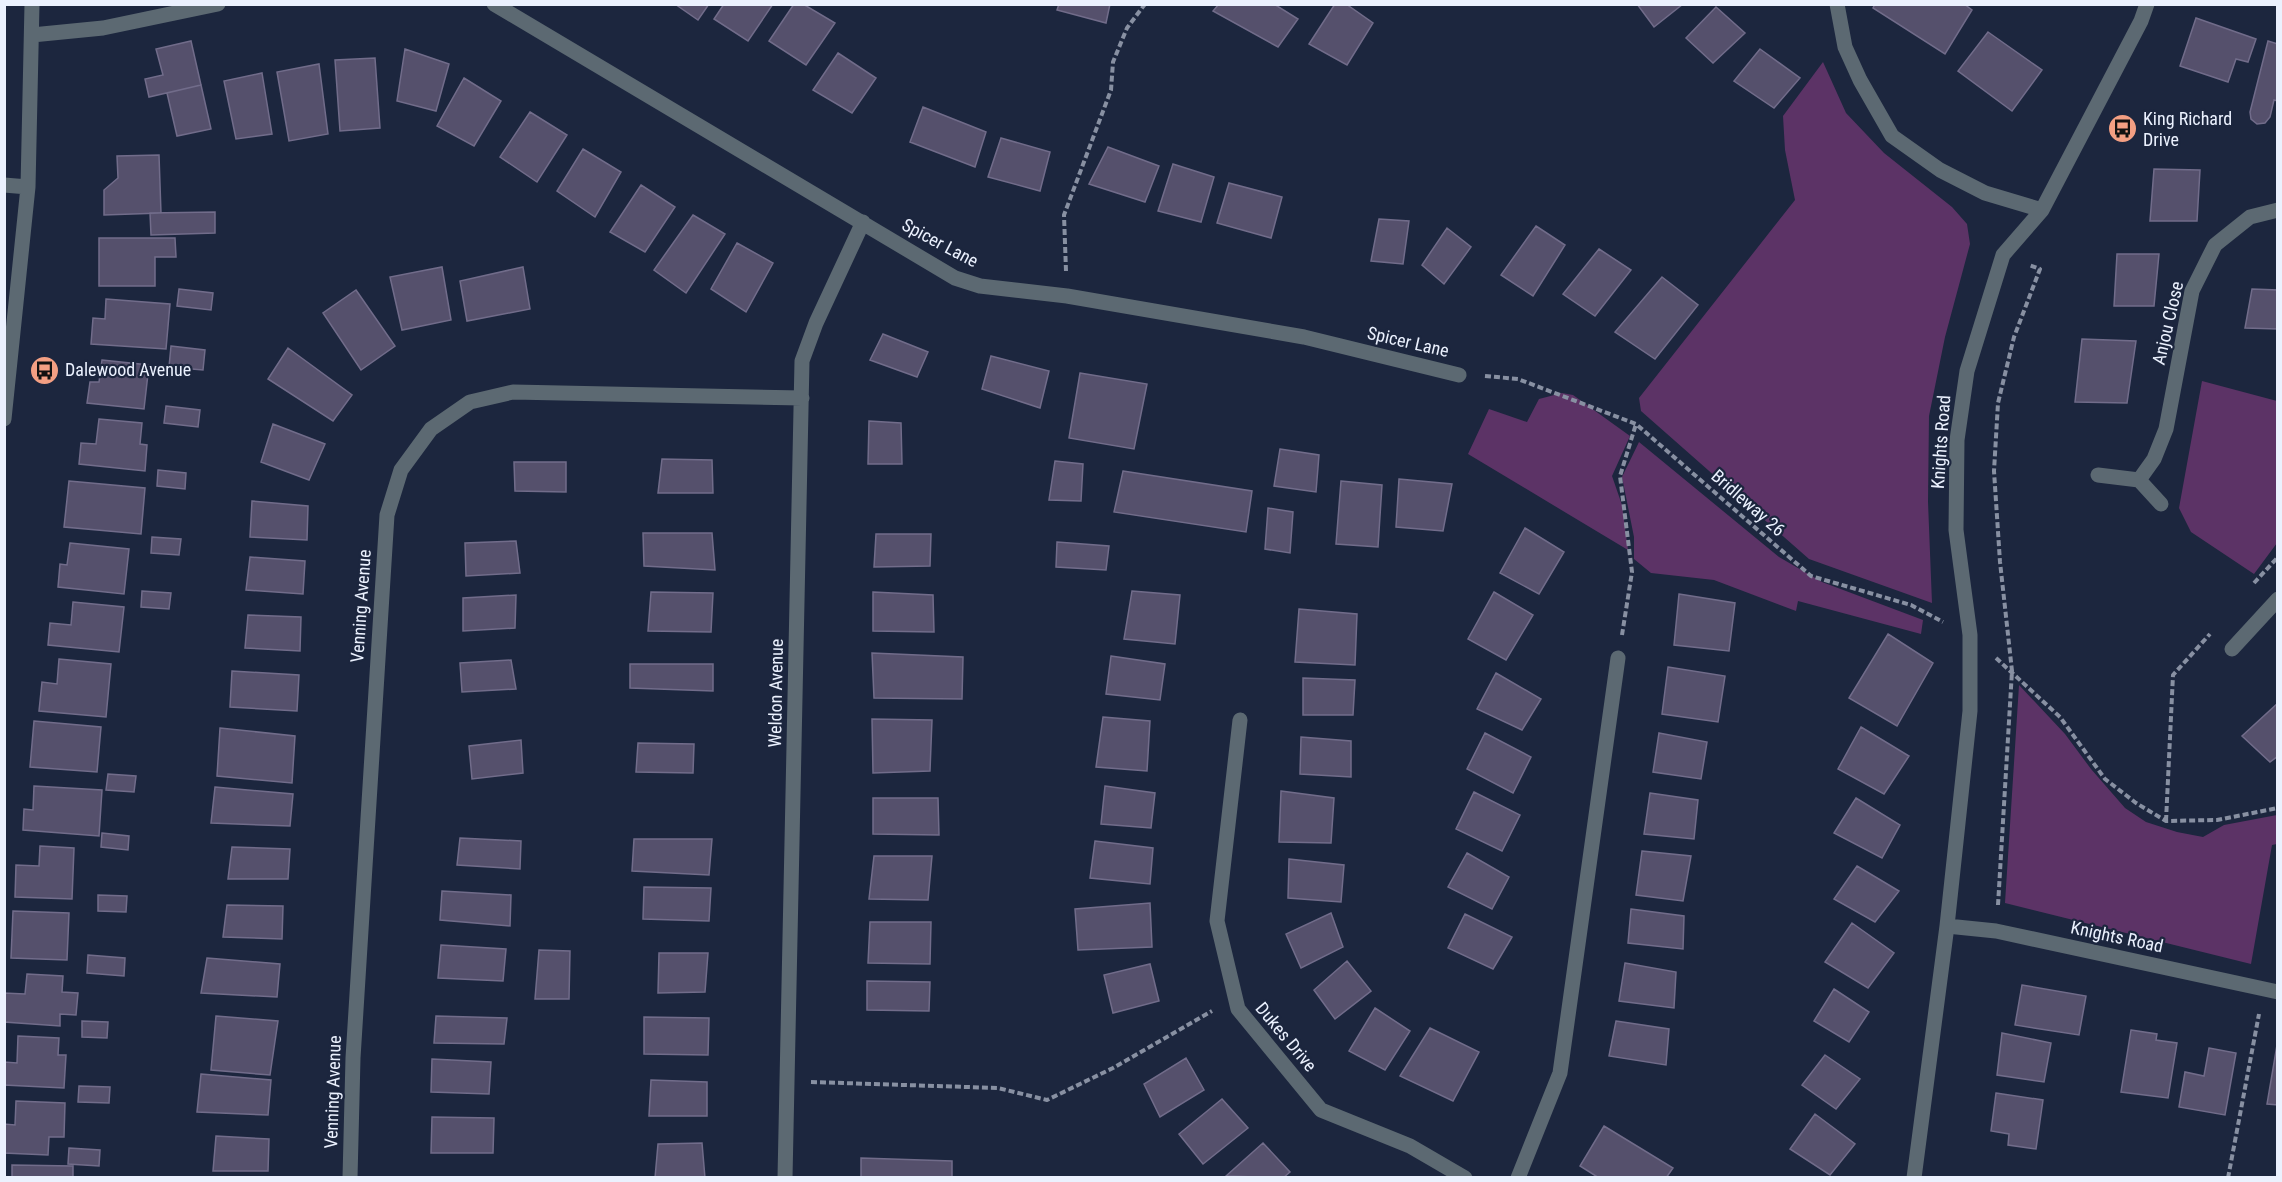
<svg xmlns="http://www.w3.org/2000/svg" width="2282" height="1182" font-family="'Roboto Condensed',sans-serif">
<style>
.green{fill:#5c3366}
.building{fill:#55506c;stroke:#716c8a;stroke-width:1.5}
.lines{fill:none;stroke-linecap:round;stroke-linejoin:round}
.path{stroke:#8890a2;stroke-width:4;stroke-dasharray:6 3;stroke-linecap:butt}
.service{stroke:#5c6972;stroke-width:15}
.minor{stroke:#5c6972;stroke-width:15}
.labels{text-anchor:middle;stroke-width:4.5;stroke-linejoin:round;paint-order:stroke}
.poi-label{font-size:18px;fill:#ebf1fe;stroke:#1c263e;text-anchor:start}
.street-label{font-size:18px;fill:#ebf1fe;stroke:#1c263e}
</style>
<rect width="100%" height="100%" fill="#1c263e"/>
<path class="green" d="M1823,62L1846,113L1884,153L1952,207L1967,224L1970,244L1945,337L1929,416L1928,502L1932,603L1809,559L1641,411L1639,398L1795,200L1785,150L1783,116Z
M2202,381L2277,401V543L2254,574L2191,532L2179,508Z
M1562,393L1573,395L1630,436L1612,476L1622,505L1628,550L1468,454L1489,409L1527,422L1539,399Z
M1639,442L1779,557L1822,582L1923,620L1921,634L1798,601L1796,611L1714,580L1651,573L1634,559V537L1622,477Z
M2019,685L2065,734L2091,769L2125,808L2146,822L2177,832L2203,837L2224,825L2277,815V844L2272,845L2251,964L2005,903Z"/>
<path class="building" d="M675,4H709L698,20Z
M724,4H773L748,41L714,19Z
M794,4H803L835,23L806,65L769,41Z
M1059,4H1110L1106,23L1057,10Z
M1219,4H1274L1298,19L1278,47L1213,11Z
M1335,4H1346L1373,23L1347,65L1309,44Z
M1637,4H1683L1654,27Z
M1875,4H1964L1972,10L1945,54L1873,8Z
M1716,7L1745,33L1713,63L1686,38Z
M2196,18L2256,39L2248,62L2236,59L2228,82L2180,66Z
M1988,32L2042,70L2012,111L1958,71Z
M191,41L201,85L149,97L145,79L163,75L156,49Z
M2268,41L2278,44V101L2274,100L2270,117L2265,123L2257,124L2251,119L2250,112Z
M405,49L449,64L436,111L397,101Z
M1760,49L1800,78L1774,108L1734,81Z
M838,53L876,78L852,113L813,90Z
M375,58L380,128L340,131L335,60Z
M319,64L328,134L289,141L277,72Z
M262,73L272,134L236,139L224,81Z
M464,78L501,101L474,146L437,126Z
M201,85L211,129L177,136L167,93Z
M923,107L986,132L975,167L910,142Z
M530,112L567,135L537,182L500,157Z
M1001,138L1050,152L1040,191L988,177Z
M1108,147L1159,166L1145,202L1089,184Z
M583,149L621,172L595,217L557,191Z
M159,155L161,213L104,215V190L118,178L117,156Z
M1173,164L1214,177L1201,222L1158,211Z
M2154,169L2200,170L2197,221H2150Z
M1229,183L1282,197L1271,238L1217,223Z
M641,185L675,207L645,252L610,232Z
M215,212V233L151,235L150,213Z
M693,215L725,234L686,293L654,270Z
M1379,219L1409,221L1403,264L1371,261Z
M1536,226L1565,245L1533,296L1501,275Z
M1447,228L1471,247L1444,284L1422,265Z
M99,238H175L176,257H155V286H99Z
M737,243L773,263L746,312L711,289Z
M1599,249L1631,270L1595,316L1563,294Z
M2117,254H2159L2154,306H2114Z
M442,267L451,320L402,330L390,277Z
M523,267L530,309L467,321L460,281Z
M1662,277L1698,305L1655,359L1615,332Z
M179,289L213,293L211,310L177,306Z
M2252,289L2278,290V329L2245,328Z
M356,290L395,346L361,370L323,313Z
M106,299L170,304L166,349L91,344L93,318L105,319Z
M883,334L928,352L917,377L870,360Z
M2082,339L2136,341L2127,403L2075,402Z
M171,346L205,350L203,370L169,367Z
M288,348L352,395L333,421L268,379Z
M991,356L1049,371L1040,408L982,389Z
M102,360L149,365L144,409L87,403L90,382H99Z
M1080,373L1147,384L1134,449L1069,438Z
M166,406L200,410L198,427L164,423Z
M99,419L142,423L140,444L147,445L145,471L79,464L81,443L96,444Z
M869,421L901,423L902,464H868Z
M273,424L325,444L309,480L261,462Z
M1280,449L1319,455L1316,492L1274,486Z
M662,459L712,460L713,493H658Z
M1055,461L1083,464L1081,501L1049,500Z
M514,462H566V492L515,491Z
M158,470L186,473L185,489L157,486Z
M1123,471L1252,491L1246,532L1114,512Z
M1399,479L1452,484L1443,531L1396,527Z
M69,481L145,488L141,534L64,527Z
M1341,481L1382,485L1378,547L1336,544Z
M252,501L308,506L307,540L250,537Z
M1268,508L1293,512L1290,553L1265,549Z
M1525,528L1564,552L1539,594L1500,573Z
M643,533H712L715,570L644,566Z
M876,534H931L930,566L874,567Z
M152,537L181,539L179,555L151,553Z
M516,541L520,573L466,576L465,543Z
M1057,542L1109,546L1106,570L1056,567Z
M70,543L129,549L124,594L58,587L60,564L67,565Z
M250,557L305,561L303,594L246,590Z
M142,591L171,593L169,609L141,607Z
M1132,591L1180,595L1175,644L1124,639Z
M651,592L713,593L711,632L648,631Z
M873,592L933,595L934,632L873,631Z
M1494,592L1533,615L1506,660L1468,639Z
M1679,594L1735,603L1729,651L1674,645Z
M516,595L515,628L463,631V598Z
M73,602L124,607L119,652L48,645L50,623L71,625Z
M1299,609L1357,614L1355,665L1295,662Z
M248,615L301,617L300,651L245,648Z
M1888,634L1933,663L1897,726L1849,698Z
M872,653L963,657L962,699L874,698Z
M1111,656L1165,664L1160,700L1106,694Z
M59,659L111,664L106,717L39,711L42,682L57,684Z
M511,660L516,689L462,692L460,663Z
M630,664H713V691L630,688Z
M1668,667L1725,676L1718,722L1662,714Z
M232,671L299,675L297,711L230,707Z
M1496,673L1541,699L1522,730L1477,709Z
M1303,678L1355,680L1353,715H1303Z
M2278,703V756L2270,762L2242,736Z
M1103,717L1150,721L1147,771L1096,767Z
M872,719L932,720L930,771L873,773Z
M34,721L101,727L97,772L30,767Z
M1861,727L1909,756L1884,794L1838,769Z
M220,728L295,736L292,783L217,776Z
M1485,733L1531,757L1513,793L1467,769Z
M1659,733L1707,742L1701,779L1653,772Z
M1301,737L1351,741V777L1300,774Z
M521,740L523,773L472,779L469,746Z
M638,743L694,744L693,773L636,772Z
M108,774L136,776L134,792L106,790Z
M34,786L102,790L99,836L23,830L24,809L33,810Z
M1105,786L1155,793L1151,828L1101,824Z
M215,787L293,794L290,826L211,823Z
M1281,791L1334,798L1331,843L1279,842Z
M1474,792L1520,815L1502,851L1456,829Z
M1650,793L1698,800L1694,839L1644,834Z
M873,798H938L939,835L873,834Z
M1856,798L1900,825L1882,858L1834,833Z
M102,833L129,836L128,850L101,847Z
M460,838L521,841L520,869L457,865Z
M634,839H712L709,875L632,871Z
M1095,841L1153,848L1150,884L1090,878Z
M40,846L74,848L72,899L15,897L16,865L39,866Z
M232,847L290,849L288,879H228Z
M1642,851L1691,856L1683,901L1636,895Z
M1467,853L1509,877L1492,909L1448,887Z
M874,856H932L928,900L869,899Z
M1289,859L1344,865L1341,902L1288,898Z
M1857,866L1899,891L1875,922L1834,899Z
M644,887L711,888L709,921L643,919Z
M442,891L511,895L510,926L440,920Z
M98,895L127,896L126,912L98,911Z
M1150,903L1152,947L1078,950L1075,909Z
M227,905L283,906L282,939L223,937Z
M1631,909L1684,916L1683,949L1628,943Z
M13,911L69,913L67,960L11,958Z
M1331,913L1343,947L1301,968L1286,934Z
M1465,914L1512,937L1493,969L1448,948Z
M870,922H931L930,964L868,963Z
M1852,923L1894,953L1868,988L1825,962Z
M441,945L506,949L503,981L438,978Z
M539,950L570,951L569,999H535Z
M659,953H708L705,992L658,993Z
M88,955L125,958L124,976L87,973Z
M207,958L280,964L277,997L201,993Z
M1347,961L1371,991L1335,1019L1314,990Z
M1625,963L1676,972L1674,1008L1619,1001Z
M1150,964L1159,1001L1113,1013L1104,975Z
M27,974L63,976L62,992L78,993L76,1015L60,1014V1026L4,1022V993L25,994Z
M867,981L930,982L929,1011L867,1010Z
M2022,985L2086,996L2079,1035L2015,1025Z
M1834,989L1869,1012L1849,1042L1814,1021Z
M1375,1008L1410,1031L1385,1070L1349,1051Z
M216,1016L278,1021L270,1075L211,1070Z
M436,1016L507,1018L504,1044L434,1043Z
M644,1017L709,1018L708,1055L644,1054Z
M82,1021L108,1022L107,1038L82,1037Z
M1616,1021L1669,1029L1666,1065L1609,1056Z
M1430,1028L1479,1052L1453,1101L1400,1076Z
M2131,1030L2157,1034L2156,1040L2177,1043L2168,1098L2121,1092Z
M2002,1033L2051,1043L2044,1082L1997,1075Z
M18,1036L59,1038L58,1055H66L64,1088L4,1085V1062L17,1063Z
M2277,1045H2278V1105L2267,1104Z
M2209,1048L2236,1053L2225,1115L2179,1107L2185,1072L2204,1076Z
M1825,1055L1860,1079L1836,1109L1802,1085Z
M1186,1058L1204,1090L1160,1117L1144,1084Z
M432,1059L491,1062L489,1094L431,1092Z
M201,1074L271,1080L268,1115L197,1112Z
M651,1080L707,1082V1116H649Z
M79,1086L110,1087L109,1103L78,1102Z
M1996,1093L2043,1100L2036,1149L2008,1145L2009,1134L1991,1131Z
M1222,1099L1248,1128L1203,1164L1179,1134Z
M16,1101L65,1103L64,1137H49L48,1155L4,1153V1124L15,1125Z
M1815,1114L1855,1144L1830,1175L1790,1149Z
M432,1117L494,1118L493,1153H431Z
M1604,1126L1673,1168L1666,1178H1599L1580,1166Z
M216,1136L269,1139L268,1171H213Z
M702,1143L705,1178H655L658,1144Z
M1263,1143L1290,1172L1283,1178L1226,1176Z
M69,1148L100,1150L99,1166L68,1164Z
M861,1158L952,1161V1178H861Z
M12,1165L73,1166V1178H12Z"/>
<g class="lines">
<path class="path" d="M1066,271L1064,215L1111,90L1113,62L1127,28L1145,4
M1485,376L1518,379L1636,424L1811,576L1911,605L1943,622
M2254,583L2278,557
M1622,635L1632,572L1620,476L1636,424
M1996,658L2060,717L2105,779L2136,803L2166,821L2217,820L2278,808
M2166,821L2173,675L2210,634
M1998,905L2012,671L2000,562L1994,471L1998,403L2014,337L2040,269L2029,265
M811,1082L998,1088L1047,1100L1113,1068L1212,1011
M2228,1178L2259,1014"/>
<path class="service" d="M2232,649L2278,599"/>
<path class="minor" d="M494,4L955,278L980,286L1067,296L1304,337L1459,375
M1837,4L1845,47L1860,80L1892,136L1940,170L1985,193L2042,210
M32,35L103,28L218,4
M4,185L28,187
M4,419L28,187L32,4
M2098,475L2139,480L2154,459L2166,429L2192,291L2215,245L2250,217L2278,210
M2139,480L2161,504
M1240,720L1217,921L1238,1009L1321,1110L1410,1146L1465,1178
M1947,926L1996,931L2278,992
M350,1178L353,1058L387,515L401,470L431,429L470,402L513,392L802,398
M785,1178L802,361L816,323L863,222
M1518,1178L1560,1073L1618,658
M1914,1178L1947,926L1970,711V635L1956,530L1957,440L1967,371L2003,255L2042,210L2141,21L2147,4"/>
</g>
<defs>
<symbol id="bus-disc" viewBox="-11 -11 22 22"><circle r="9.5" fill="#f39f83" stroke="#1c263e"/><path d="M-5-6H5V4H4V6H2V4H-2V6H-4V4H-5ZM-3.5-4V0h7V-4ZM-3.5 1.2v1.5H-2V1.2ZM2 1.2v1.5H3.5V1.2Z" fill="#111"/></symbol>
</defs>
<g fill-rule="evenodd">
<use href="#bus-disc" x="2106" y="112" width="33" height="33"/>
<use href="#bus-disc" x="28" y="354" width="33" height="33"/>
</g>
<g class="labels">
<g class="poi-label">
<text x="2143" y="125">King Richard<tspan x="2143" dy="21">Drive</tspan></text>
<text x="65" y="376">Dalewood Avenue</text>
</g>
<g class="street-label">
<text transform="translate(940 243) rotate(28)" y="6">Spicer Lane</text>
<text transform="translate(2168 323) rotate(-77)" y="6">Anjou Close</text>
<text transform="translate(1408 342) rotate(13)" y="6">Spicer Lane</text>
<text transform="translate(1941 442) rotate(-86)" y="6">Knights Road</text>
<text transform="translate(1748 503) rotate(41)" y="6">Bridleway 26</text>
<text transform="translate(361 606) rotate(-86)" y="6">Venning Avenue</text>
<text transform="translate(776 693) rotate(-89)" y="6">Weldon Avenue</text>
<text transform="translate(2117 937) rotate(12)" y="6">Knights Road</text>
<text transform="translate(1286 1037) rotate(50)" y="6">Dukes Drive</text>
<text transform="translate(333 1092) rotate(-88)" y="6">Venning Avenue</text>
</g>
</g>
<rect width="2282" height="1182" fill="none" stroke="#ebf1fe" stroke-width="12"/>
</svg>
